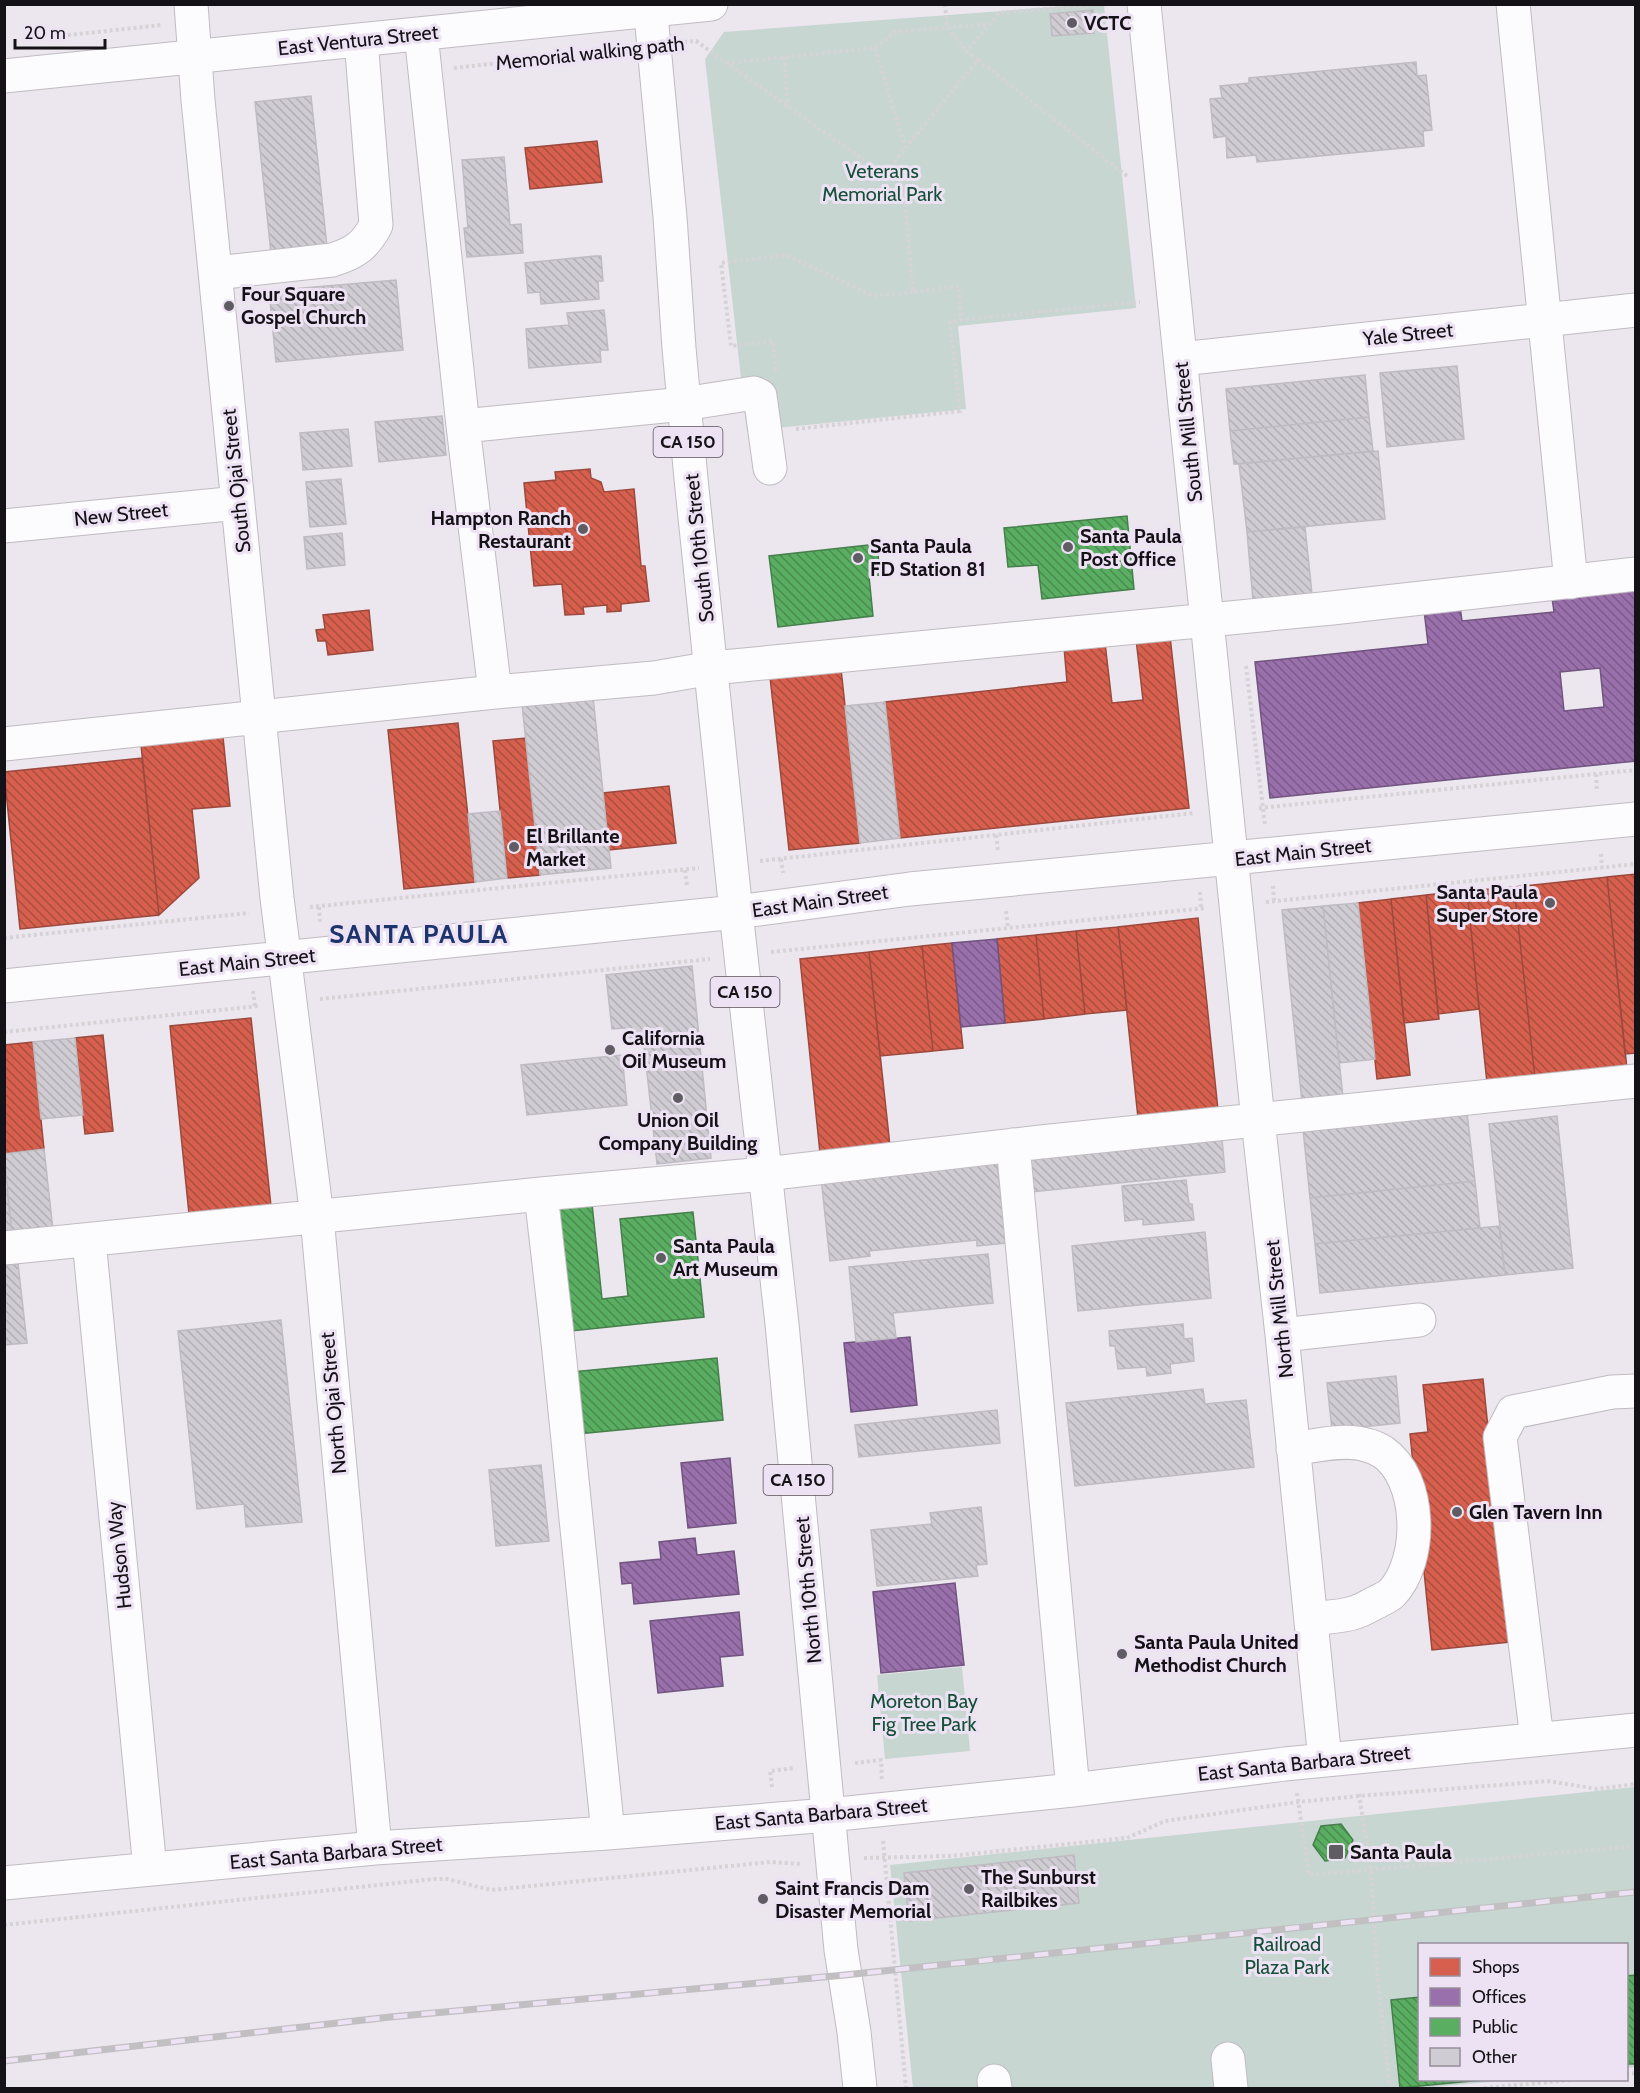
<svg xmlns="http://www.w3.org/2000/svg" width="1640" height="2093" font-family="Cabin,sans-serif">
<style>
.green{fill:#c7d6d1}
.shops{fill:url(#shops-back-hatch);stroke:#9c493d;stroke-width:1.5}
.offices{fill:url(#offices-back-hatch);stroke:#71547f;stroke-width:1.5;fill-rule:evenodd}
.public{fill:url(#public-back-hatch);stroke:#457f4b;stroke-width:1.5}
.building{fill:url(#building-back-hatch);stroke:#bfbbc2;stroke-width:1.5}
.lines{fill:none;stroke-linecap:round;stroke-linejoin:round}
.minor-casing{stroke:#c0bbc2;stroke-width:35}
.major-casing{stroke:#c0bbc2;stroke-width:35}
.path{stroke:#d5d3d6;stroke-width:4;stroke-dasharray:3 3;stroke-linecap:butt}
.minor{stroke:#fcfbfd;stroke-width:33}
.major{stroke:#fcfbfd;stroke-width:33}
.rail-casing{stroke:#c1bfc2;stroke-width:7}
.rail{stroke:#ede2f3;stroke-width:4.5;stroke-dasharray:14;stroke-linecap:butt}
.poi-dot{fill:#605c63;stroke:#ede2f3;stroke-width:2}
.labels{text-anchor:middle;stroke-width:6;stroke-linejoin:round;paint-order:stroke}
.shield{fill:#ede2f3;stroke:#565059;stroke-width:1.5}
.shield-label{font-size:18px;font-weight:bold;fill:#151217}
.poi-label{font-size:20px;font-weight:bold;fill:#151217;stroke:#ede2f3;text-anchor:start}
.street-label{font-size:20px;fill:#151217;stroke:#ede2f3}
.park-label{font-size:20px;fill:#164f38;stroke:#ede2f3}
.district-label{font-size:26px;font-weight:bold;letter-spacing:1.5px;fill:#1c346b;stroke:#ede2f3}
</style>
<defs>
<pattern id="shops-back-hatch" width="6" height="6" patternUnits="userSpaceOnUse" patternTransform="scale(1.5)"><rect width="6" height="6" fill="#d6604d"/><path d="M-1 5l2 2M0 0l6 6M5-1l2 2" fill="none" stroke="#ac4e3f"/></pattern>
<pattern id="offices-back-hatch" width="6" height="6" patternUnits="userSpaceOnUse" patternTransform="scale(1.5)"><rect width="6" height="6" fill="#9970ab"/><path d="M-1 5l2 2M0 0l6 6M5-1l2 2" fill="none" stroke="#7c5b8a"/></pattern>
<pattern id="public-back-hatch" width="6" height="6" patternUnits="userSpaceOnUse" patternTransform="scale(1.5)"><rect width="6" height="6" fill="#5aae61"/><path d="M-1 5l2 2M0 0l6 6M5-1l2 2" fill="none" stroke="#498c4f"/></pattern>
<pattern id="building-back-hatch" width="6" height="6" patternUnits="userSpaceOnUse" patternTransform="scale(1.5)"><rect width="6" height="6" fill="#d0ccd3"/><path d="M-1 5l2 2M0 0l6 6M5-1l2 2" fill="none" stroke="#b2aeb4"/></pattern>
</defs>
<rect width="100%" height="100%" fill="#ece6ef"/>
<path class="green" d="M1079,5H1104L1136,308L958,326L966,409L747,431L705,59L724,32Z
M962,1667L970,1751L885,1759L877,1675Z
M1635,1787V2067L1627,2068L1626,1944H1420V2080H1511L1424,2088H913L890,1865Z"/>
<path class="shops" d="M597,141L602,182L530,189L525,148Z
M590,469L591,478L601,482L604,492L634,489L641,566H645L649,601L621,604V611L607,612V605L583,607L584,614L565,615L562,584L534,586L524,483L556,480L555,472Z
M369,610L373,650L328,655L326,641H318L316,630L325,629L323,615Z
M1170,636L1189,808L900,838L885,702L1067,682L1064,647L1105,643L1112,703L1143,700L1136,639Z
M841,669L860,843L789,850L770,677Z
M458,723L475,882L404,889L388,730Z
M223,737L230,806L192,809L199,878L159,915L141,745Z
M526,738L540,875L507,878L493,741Z
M142,758L159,915L20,929L4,772Z
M669,786L676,843L609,850L603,793Z
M1636,874V1053L1625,1054L1607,877Z
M1607,877L1627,1069L1535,1078L1514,887Z
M1514,887L1535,1078L1487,1083L1467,891Z
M1467,891L1479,1009L1438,1014L1426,895Z
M1426,895L1439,1019L1404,1023L1391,899Z
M1391,899L1410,1075L1377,1079L1358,903Z
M1198,918L1218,1110L1138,1118L1118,927Z
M1118,927L1127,1010L1085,1014L1076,931Z
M1076,931L1085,1014L1044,1019L1036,935Z
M1036,935L1044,1019L1005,1023L997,939Z
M952,943L963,1048L933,1051L922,946Z
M922,946L933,1051L880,1056L869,952Z
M869,952L890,1146L820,1153L800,959Z
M251,1018L271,1206L189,1214L170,1026Z
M103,1035L113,1131L85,1134L75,1038Z
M33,1042L44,1149L4,1154V1045Z
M1483,1379L1510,1642L1432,1650L1410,1434L1428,1432L1423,1385Z"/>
<path class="offices" d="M1636,589V761L1270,798L1255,662L1428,644L1424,610L1460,606L1462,621L1554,612L1552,598ZM1600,668L1604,707L1564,711L1560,672Z
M997,939L1005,1023L961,1027L952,943Z
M910,1337L917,1405L851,1412L844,1343Z
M730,1458L736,1523L688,1528L681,1463Z
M695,1538L697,1555L734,1551L739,1594L634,1604L632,1583L622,1584L620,1563L661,1559L659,1542Z
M955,1583L964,1665L881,1673L873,1592Z
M739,1612L743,1655L720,1657L723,1686L658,1693L650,1621Z"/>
<path class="public" d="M1127,516L1134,589L1042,599L1038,565L1008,567L1004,528Z
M877,544L880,575L869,576L873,616L778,627L769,556Z
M592,1204L602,1299L628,1296L620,1219L693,1212L704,1317L571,1331L558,1208Z
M717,1358L723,1420L578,1434L572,1372Z
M1341,1824L1353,1840L1345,1858L1325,1861L1313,1845L1321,1826Z
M1636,1975V2064H1626V1976Z
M1420,1997V2080H1482L1400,2088L1391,2000Z"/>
<path class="building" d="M1093,10L1094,33L1052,36L1050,14Z
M1416,62L1417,76L1426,75L1432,130L1423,131L1424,146L1257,162L1256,155L1227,158L1226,136L1214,138L1210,99L1222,98L1220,86L1249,83V78Z
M311,96L327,247L271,253L255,102Z
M504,157L510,225L521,224L523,253L467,257L464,228H468L462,160Z
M595,256H601L603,281H598L599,299L541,304L540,292L528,293L525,263Z
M396,280L403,350L276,362L269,291Z
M604,310L608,350H600L601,362L529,368L526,329L569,325L567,313Z
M1457,366L1464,439L1387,447L1380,373Z
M1365,375L1369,417L1230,431L1226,389Z
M442,416L446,455L379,462L375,422Z
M1369,417L1373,451L1234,464L1230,431Z
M348,429L352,466L303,470L300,433Z
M1378,451L1385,519L1247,532L1239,464Z
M341,479L346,524L310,527L306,482Z
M1305,527L1312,594L1253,600L1247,532Z
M342,533L345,565L307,569L304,537Z
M593,697L611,868L540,875L522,704Z
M885,702L900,838L860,843L845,706Z
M500,811L507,878L475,882L468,814Z
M1358,903L1375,1059L1339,1063L1323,906Z
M1323,906L1343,1098L1302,1102L1282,910Z
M692,966L711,1158L657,1164L643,1036L626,1038L625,1028L612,1029L606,975Z
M75,1038L83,1115L41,1119L33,1042Z
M622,1055L627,1105L527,1115L521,1065Z
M1467,1113L1475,1181L1310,1198L1303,1129Z
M1557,1116L1573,1268L1505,1275L1489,1124Z
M1222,1139L1225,1172L1031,1192L1027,1159Z
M44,1149L53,1230L12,1234L4,1154Z
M997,1161L1006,1243L977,1246V1240L869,1251L870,1256L830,1261L821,1178Z
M1186,1180L1189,1204H1192L1194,1220L1143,1225V1219L1125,1221L1122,1186Z
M1475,1181L1480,1228L1315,1244L1310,1198Z
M7,1189L12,1234L4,1235V1190Z
M1499,1226L1505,1275L1320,1293L1315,1244Z
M1205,1232L1211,1298L1078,1311L1072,1246Z
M988,1254L993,1303L893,1313L896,1338L856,1342L849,1267Z
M18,1264L27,1343L4,1345V1265Z
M281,1320L302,1522L246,1527L244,1504L197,1509L178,1331Z
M1183,1324L1184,1339L1192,1338L1194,1361L1170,1364L1171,1373L1147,1376L1146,1367L1118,1369L1115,1346H1110L1109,1331Z
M1396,1376L1400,1423L1332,1430L1327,1383Z
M1203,1389L1205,1404L1246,1400L1254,1467L1075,1486L1066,1403Z
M997,1410L1000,1443L859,1457L855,1425Z
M541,1465L549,1541L496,1546L489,1470Z
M981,1507L987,1564L976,1565L978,1576L877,1586L871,1530L932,1524L930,1513Z
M1074,1855L1079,1903L909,1921L904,1873Z"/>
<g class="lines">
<defs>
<path id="minor" d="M191,4L198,100L277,898L317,1217L375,1848
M1144,4L1258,1120L1282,1335L1325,1760
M1513,4L1571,582
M421,34L463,426L495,692
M4,76L711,4
M216,273L332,260C355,253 365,246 376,225L361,40
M1181,359L1636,310
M463,426L684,404L754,393L760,396L761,403L770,468
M4,526L238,503
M4,744L495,692L654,678L712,668L1332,608L1636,574
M4,986L736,912L910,889L1636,819
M1013,1145L1073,1790
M541,1194L558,1342L608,1833
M89,1240L150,1869
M4,1248L541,1194L765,1174L1041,1142L1636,1081
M1282,1335L1419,1320
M1293,1449C1313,1446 1347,1438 1366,1445C1371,1446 1378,1449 1383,1452C1422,1479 1423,1560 1392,1593C1388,1597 1382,1599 1377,1602C1370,1605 1363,1610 1356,1612C1343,1617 1325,1617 1311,1619
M1537,1739L1500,1437L1513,1412L1612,1392L1636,1391
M4,1883L375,1848L608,1833L828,1815L1073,1790L1285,1764L1636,1730
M1228,2059L1231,2088
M994,2081L995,2088"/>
<path id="major" d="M650,4L670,217L679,348L691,479L736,912L782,1324L841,1950L854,2032L860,2088"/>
</defs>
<use href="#minor" class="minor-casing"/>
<use href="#major" class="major-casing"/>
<path class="path" d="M945,4L947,27L967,51
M50,37L162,25
M684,42L696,41L879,171L892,164
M875,48L895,32L990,24
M784,57L788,107
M978,60L967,51L999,13L1106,4
M726,63L875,48L905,147
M454,68L623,49
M1127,176L978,60L892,164L904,192L913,292L959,286L961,320L1140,302
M776,370L773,341L731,346L721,263L787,255L873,296L913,292
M796,429L960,411L950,322L961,320
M1246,666L1265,825
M1596,774L1597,792
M1259,808L1636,770
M996,835L998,850
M1601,854L1602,868
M781,859L783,873
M760,861L1194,813
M685,870L687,887
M1273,886L1274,901
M1200,892L1201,908
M1266,902L1636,864
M310,907L699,868
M319,907L320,924
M1006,911L1008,928
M4,938L249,913
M771,952L1205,908
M253,991L255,1006
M320,999L710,959
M4,1032L259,1006
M855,1763L881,1760L882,1780
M772,1787L770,1771L794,1768
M1297,1793L1309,1875L1636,1846
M1359,1794L1371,1870L1377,1971L1390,2088
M883,1841L906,2088
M864,1858L950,1856L1127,1838L1165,1821L1298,1802L1359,1796L1549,1781L1597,1789L1636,1784
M4,1925L434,1879H447L491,1890L770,1862L802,1864
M1626,2074L1636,2073
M1484,2088L1571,2080"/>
<use href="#minor" class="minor"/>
<use href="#major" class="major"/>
<defs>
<path id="rail" d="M4,2061L390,2017L845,1975L1636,1892"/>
</defs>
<use href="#rail" class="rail-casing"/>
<use href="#rail" class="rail"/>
</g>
<g class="poi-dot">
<circle cx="1072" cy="23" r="6"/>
<circle cx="229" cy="306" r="6"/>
<circle cx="583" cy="529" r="6"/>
<circle cx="1068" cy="547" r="6"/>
<circle cx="858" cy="558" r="6"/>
<circle cx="514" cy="847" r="6"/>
<circle cx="1550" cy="903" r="6"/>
<circle cx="610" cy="1050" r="6"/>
<circle cx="678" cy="1098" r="6"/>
<circle cx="661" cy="1258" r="6"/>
<circle cx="1457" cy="1512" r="6"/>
<circle cx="1122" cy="1654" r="6"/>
<rect x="1328" y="1844" width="16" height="16" rx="3"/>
<circle cx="969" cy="1889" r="6"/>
<circle cx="763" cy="1899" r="6"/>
</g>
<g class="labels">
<g class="shield">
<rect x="653.5" y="427" width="69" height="30" rx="4.5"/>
<rect x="710.5" y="977" width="69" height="30" rx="4.5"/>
<rect x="763.5" y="1465" width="69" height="30" rx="4.5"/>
</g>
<g class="shield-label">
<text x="688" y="448">CA 150</text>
<text x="745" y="998">CA 150</text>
<text x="798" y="1486">CA 150</text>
</g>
<g class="poi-label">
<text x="1084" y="30">VCTC</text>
<text x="241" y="301">Four Square<tspan x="241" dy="23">Gospel Church</tspan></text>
<text x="571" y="525" text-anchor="end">Hampton Ranch<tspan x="571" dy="23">Restaurant</tspan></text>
<text x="1080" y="543">Santa Paula<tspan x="1080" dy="23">Post Office</tspan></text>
<text x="870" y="553">Santa Paula<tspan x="870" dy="23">FD Station 81</tspan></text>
<text x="526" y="843">El Brillante<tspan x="526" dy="23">Market</tspan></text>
<text x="1538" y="899" text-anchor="end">Santa Paula<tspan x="1538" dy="23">Super Store</tspan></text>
<text x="622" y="1045">California<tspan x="622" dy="23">Oil Museum</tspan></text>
<text x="678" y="1127" text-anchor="middle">Union Oil<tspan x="678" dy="23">Company Building</tspan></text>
<text x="673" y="1253">Santa Paula<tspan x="673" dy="23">Art Museum</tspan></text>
<text x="1469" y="1519">Glen Tavern Inn</text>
<text x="1134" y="1649">Santa Paula United<tspan x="1134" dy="23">Methodist Church</tspan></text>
<text x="1350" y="1859">Santa Paula</text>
<text x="981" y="1884">The Sunburst<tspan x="981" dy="23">Railbikes</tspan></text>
<text x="775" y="1895">Saint Francis Dam<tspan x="775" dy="23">Disaster Memorial</tspan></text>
</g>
<g class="street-label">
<text transform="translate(358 40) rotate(-6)" y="7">East Ventura Street</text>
<text transform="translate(590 53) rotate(-6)" y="7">Memorial walking path</text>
<text transform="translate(1408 334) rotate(-6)" y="7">Yale Street</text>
<text transform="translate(1188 432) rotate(-96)" y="7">South Mill Street</text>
<text transform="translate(236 481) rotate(-96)" y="7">South Ojai Street</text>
<text transform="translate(121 514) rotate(-6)" y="7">New Street</text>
<text transform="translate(699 548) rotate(-96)" y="7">South 10th Street</text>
<text transform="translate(1303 852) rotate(-6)" y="7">East Main Street</text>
<text transform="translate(820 901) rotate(-8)" y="7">East Main Street</text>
<text transform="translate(247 962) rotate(-6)" y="7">East Main Street</text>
<text transform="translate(1279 1309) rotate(-96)" y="7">North Mill Street</text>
<text transform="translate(333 1403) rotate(-95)" y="7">North Ojai Street</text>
<text transform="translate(119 1555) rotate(-96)" y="7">Hudson Way</text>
<text transform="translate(808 1590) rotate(-95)" y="7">North 10th Street</text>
<text transform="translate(1304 1763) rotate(-6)" y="7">East Santa Barbara Street</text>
<text transform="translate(821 1814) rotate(-5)" y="7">East Santa Barbara Street</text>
<text transform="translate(336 1853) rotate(-5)" y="7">East Santa Barbara Street</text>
</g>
<g class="park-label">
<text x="882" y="178">Veterans<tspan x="882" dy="23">Memorial Park</tspan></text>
<text x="924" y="1708">Moreton Bay<tspan x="924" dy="23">Fig Tree Park</tspan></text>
<text x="1287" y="1951">Railroad<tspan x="1287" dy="23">Plaza Park</tspan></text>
</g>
<g class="district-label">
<text x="419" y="943">SANTA PAULA</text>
</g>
</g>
<rect width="1640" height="2093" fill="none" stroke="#151217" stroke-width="12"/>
<rect x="1418" y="1943" width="210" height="138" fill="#ede2f3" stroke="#978f9b" stroke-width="1.5"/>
<rect x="1430" y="1958" width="30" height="18" fill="#d6604d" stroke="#978f9b" stroke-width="1.5"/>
<text x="1472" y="1973" font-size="18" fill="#151217">Shops</text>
<rect x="1430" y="1988" width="30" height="18" fill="#9970ab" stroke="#978f9b" stroke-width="1.5"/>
<text x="1472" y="2003" font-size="18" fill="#151217">Offices</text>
<rect x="1430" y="2018" width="30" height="18" fill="#5aae61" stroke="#978f9b" stroke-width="1.5"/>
<text x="1472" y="2033" font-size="18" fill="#151217">Public</text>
<rect x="1430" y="2048" width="30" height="18" fill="#d0ccd3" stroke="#978f9b" stroke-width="1.5"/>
<text x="1472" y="2063" font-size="18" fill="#151217">Other</text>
<path d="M15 39v9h90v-9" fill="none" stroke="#151217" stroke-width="3"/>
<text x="24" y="39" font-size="18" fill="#151217" stroke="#ede2f3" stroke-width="4.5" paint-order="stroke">20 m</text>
</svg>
